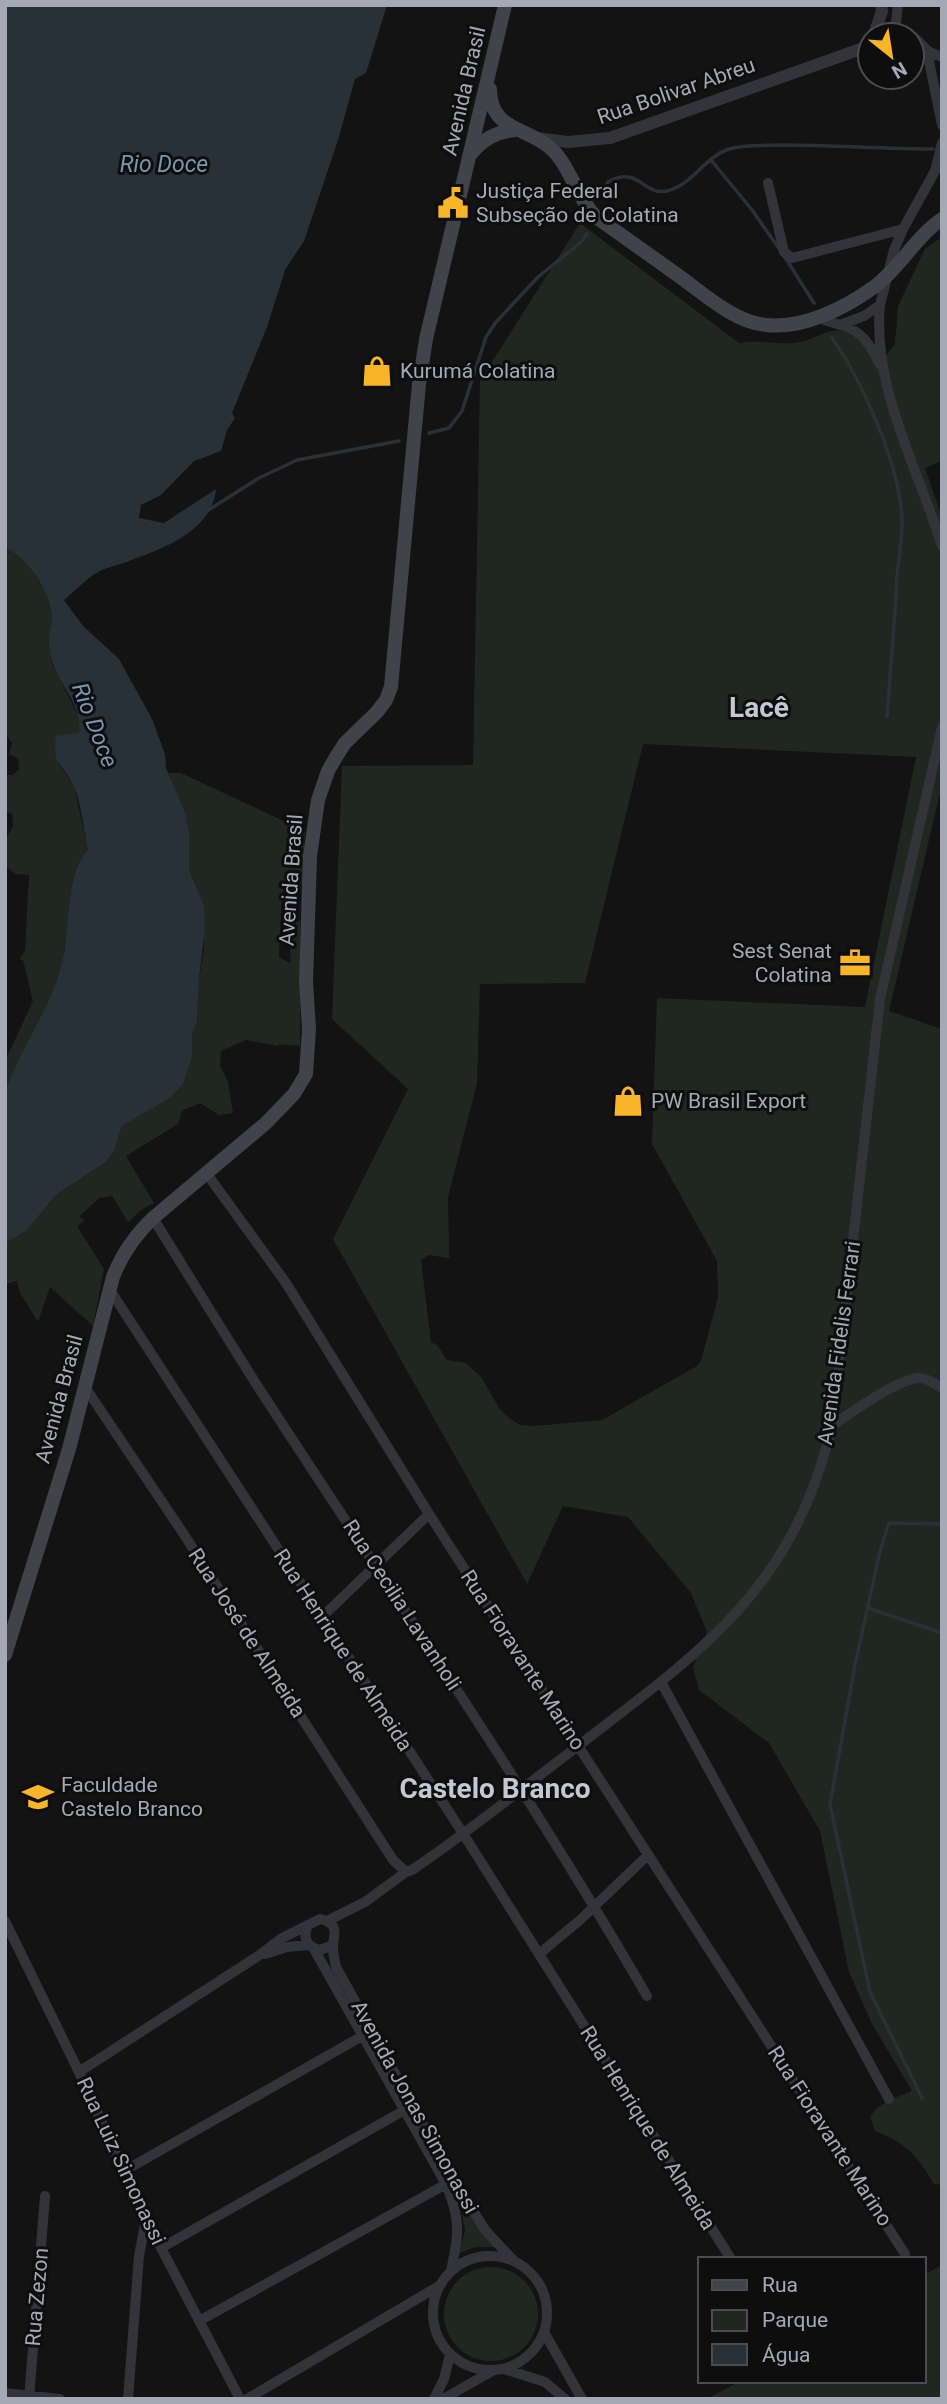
<svg xmlns="http://www.w3.org/2000/svg" width="947" height="2404" font-family="Roboto,sans-serif">
<style>
.green{fill:#1f2720;fill-rule:evenodd}
.water{fill:#293138}
.lines{fill:none;stroke-linecap:round;stroke-linejoin:round}
.stream{stroke:#293138;stroke-width:3.5}
.minor{stroke:#333439;stroke-width:10}
.tertiary{stroke:#333439;stroke-width:12}
.secondary{stroke:#41434a;stroke-width:14}
.labels{text-anchor:middle;stroke-width:6;stroke-linejoin:round;paint-order:stroke}
.street-label{font-size:21px;fill:#a4a9b5;stroke:#0e0e0f}
.poi-label{font-size:21px;fill:#a4a9b5;stroke:#0e0e0f;text-anchor:start}
.water-label{font-size:23px;font-style:italic;fill:#7996b2;stroke:#0e0e0f}
.district-label{font-size:28px;font-weight:bold;fill:#c5c8d1;stroke:#0e0e0f}
</style>
<rect width="100%" height="100%" fill="#131314"/>
<path class="green" d="M580,223L739,343C759,339 780,346 800,342C813,340 830,327 842,331C858,336 869,351 885,357L895,344L898,306L925,249L942,237V461L925,468L942,517V784L889,1011L942,1029V2185L934,2184C917,2155 906,2143 875,2131L870,2117C881,2101 895,2098 912,2091L872,2024L849,1972L820,1831L769,1743L699,1690L693,1667L707,1632L691,1593L628,1517L563,1506L527,1584L333,1239L408,1089L332,1019L342,766L473,765L480,381ZM643,744L916,757L865,1007L657,998L652,1144L717,1261L718,1297L701,1361L697,1366L602,1420L533,1426L520,1425L509,1418L499,1408L482,1378L466,1363L447,1360L437,1345L431,1342L421,1260L428,1255L449,1258L448,1197L477,1083L480,984L585,983Z
M5,547L17,553L32,569L46,594L53,619L49,650L53,666L81,721L80,733L59,765L74,786L88,850C67,866 69,928 64,953C55,1004 21,1044 5,1092V1061L33,1001L23,960L20,959L25,950L29,875L16,874L5,866V841L13,826L12,814L5,811V775H12L19,770L18,759L9,754L12,743L5,734Z
M169,773H181L305,831L301,890L282,892L279,957L290,963L292,923L300,921V1046L279,1044L278,1046L246,1040L221,1051L220,1066L228,1082L233,1113L219,1115L200,1103L182,1111L178,1124L126,1156L154,1203L141,1210L128,1222L112,1196L99,1198L79,1217L85,1220L77,1226L104,1269L93,1326L50,1287L38,1322L20,1293L17,1281L5,1284V1243L26,1231L57,1194L106,1162L114,1151L122,1126L140,1115L197,1022L199,978L204,949V905L189,870L188,854Z
M459,2196L483,2235L495,2247H476L459,2253L465,2230Z
M942,2265V2399H706L741,2381H924V2275Z
M444 2314a47 47 0 1 1 94 0a47 47 0 1 1-94 0Z"/>
<path class="water" d="M5,5H387L366,73L355,79L338,140L304,241L285,270L267,327L232,413L235,418L227,430L221,451L194,461L161,495L141,505L139,518L164,523L216,489C212,531 164,548 129,561C119,565 107,567 98,572C86,579 75,591 64,600L83,626L119,659L152,719L165,754L166,768L185,813L189,834V870L204,905L205,928L199,978L197,1022L192,1032V1057L183,1084L171,1097L122,1126L114,1151L106,1162L57,1194L26,1231L5,1243V1092C21,1044 55,1004 64,953C69,927 67,867 88,850C84,833 81,800 73,785C62,762 52,766 56,736L79,733C83,707 61,687 53,664C50,655 48,647 49,637C49,630 53,623 52,616C48,589 30,560 5,547Z"/>
<g class="lines">
<path class="stream" d="M711,160L752,210L780,250
M603,191L608,182C640,165 642,196 667,191C694,184 704,157 729,149C745,144 765,146 782,145C833,145 883,149 933,149
M784,256L814,303
M832,338C863,382 899,464 902,518C903,545 895,572 896,599L887,716
M429,433L449,428L462,411L486,337L496,322L538,277L580,243L587,234
M207,511L259,478L297,460L399,441
M868,1608L942,1633
M922,2098L870,1992L830,1804L855,1665L880,1551L889,1523L942,1524"/>
<path class="minor" d="M897,32L896,22L898,5
M893,35C909,26 916,40 926,49C930,53 937,55 942,57
M927,51L942,125
M768,183L784,252L792,258L903,229
M880,305C872,388 918,468 942,546
M818,318L840,325L864,316L880,305L894,250L903,229L935,171L942,143
M841,325C862,331 871,345 880,365
M207,1174L286,1283L429,1514L905,2254
M153,1218C189,1276 225,1335 262,1393C392,1593 527,1789 647,1996
M110,1290L464,1835L731,2259
M85,1387L183,1533L393,1860L406,1872L412,1870C471,1830 525,1786 582,1743C696,1655 785,1595 826,1448C831,1433 832,1416 835,1401L880,999L942,727
M831,1426C851,1413 895,1381 917,1378C926,1377 935,1383 942,1388
M321,1618L429,1514
M661,1682L889,2099
M5,1921L79,2072L146,2219L240,2399
M327,1921L365,1902L406,1872
M333,1945L320,1950C307,1947 302,1938 308,1925L320,1919C341,1924 333,1934 333,1948C333,1954 335,1961 336,1967L454,2180L485,2230L514,2261
M314,1949L446,2184C461,2220 459,2234 451,2271
M265,1954L287,1947L308,1945
M539,1954L580,1920L648,1855
M79,2072L258,1956L282,1938L308,1925
M124,2171L366,2034
M161,2248L410,2107
M433 2313a57 57 0 1 1 114 0a57 57 0 1 1-114 0Z
M199,2321L450,2182
M544,2332L582,2399
M504,2369L545,2382L565,2399
M5,2393L60,2399
M29,2399L45,2196
M128,2399L139,2256L146,2219
M247,2399L439,2286
M434,2399L444,2379L450,2355
M443,2399L494,2370"/>
<path class="tertiary" d="M874,35L882,11L881,5
M536,138L568,142L610,138L869,46L870,43"/>
<path class="secondary" d="M490,89C490,129 524,127 548,146C569,162 576,197 596,217C624,237 651,256 679,276C704,294 734,322 766,325C804,329 845,308 874,287C900,268 915,237 942,219
M471,154C483,139 496,132 515,130
M5,1655L69,1449L113,1277C122,1254 135,1235 153,1218L266,1123L294,1094L306,1074L309,1029L306,982L310,856L318,800L328,771L336,757L345,743L377,712L386,700L391,687L419,384L426,339L505,5"/>
</g>
<defs>
<symbol id="civic-bare" viewBox="-9 -9 18 18"><path d="M-.6-6.5H3V-4.5H.6V-3L4-1V1h2V6H-6V1h2V-1L-.6-3ZM-1.2 2.5V6h2.4V2.5Z" fill="#f8b527" stroke="#0e0e0f" stroke-width="2.5" paint-order="stroke"/></symbol>
<symbol id="shop-bare" viewBox="-9 -9 18 18"><path d="M-5-2.5h2.3a2.7 3.5 0 0 1 5.4 0H5L5.5 6h-11ZM-1.5-2.5h3a1.5 2.3 0 0 0-3 0Z" fill="#f8b527" stroke="#0e0e0f" stroke-width="2.5" paint-order="stroke"/></symbol>
<symbol id="office-bare" viewBox="-9 -9 18 18"><path d="M-6-3h4V-5.5h4V-3h4V5H-6ZM-1-4.5V-3h2v-1.5ZM-6 0V1H6V0Z" fill="#f8b527" stroke="#0e0e0f" stroke-width="2.5" paint-order="stroke"/></symbol>
<symbol id="university-bare" viewBox="-9 -9 18 18"><path d="M0-5L7-2L0 1L-7-2ZM-4 1L0 2.5L4 1V4Q0 6-4 4Z" fill="#f8b527" stroke="#0e0e0f" stroke-width="2.5" paint-order="stroke"/></symbol>
</defs>
<g fill-rule="evenodd">
<use href="#civic-bare" x="431" y="181" width="44" height="44"/>
<use href="#shop-bare" x="355" y="349" width="44" height="44"/>
<use href="#office-bare" x="833" y="941" width="44" height="44"/>
<use href="#shop-bare" x="606" y="1079" width="44" height="44"/>
<use href="#university-bare" x="16" y="1775" width="44" height="44"/>
</g>
<g class="labels">
<g class="street-label">
<text transform="translate(464 91) rotate(-77)" y="7">Avenida Brasil</text>
<text transform="translate(676 91) rotate(-19)" y="7">Rua Bolivar Abreu</text>
<text transform="translate(291 880) rotate(-86)" y="7">Avenida Brasil</text>
<text transform="translate(839 1343) rotate(-82)" y="7">Avenida Fidelis Ferrari</text>
<text transform="translate(59 1399) rotate(-75)" y="7">Avenida Brasil</text>
<text transform="translate(402 1605) rotate(57)" y="7">Rua Cecilia Lavanholi</text>
<text transform="translate(247 1633) rotate(57)" y="7">Rua José de Almeida</text>
<text transform="translate(343 1650) rotate(57)" y="7">Rua Henrique de Almeida</text>
<text transform="translate(523 1660) rotate(57)" y="7">Rua Fioravante Marino</text>
<text transform="translate(415 2107) rotate(61)" y="7">Avenida Jonas Simonassi</text>
<text transform="translate(648 2128) rotate(58)" y="7">Rua Henrique de Almeida</text>
<text transform="translate(830 2136) rotate(57)" y="7">Rua Fioravante Marino</text>
<text transform="translate(121 2161) rotate(65)" y="7">Rua Luiz Simonassi</text>
<text transform="translate(37 2297) rotate(-85)" y="7">Rua Zezon</text>
</g>
<g class="poi-label">
<text x="476" y="198">Justiça Federal<tspan x="476" dy="24">Subseção de Colatina</tspan></text>
<text x="400" y="378">Kurumá Colatina</text>
<text x="832" y="958" text-anchor="end">Sest Senat<tspan x="832" dy="24">Colatina</tspan></text>
<text x="651" y="1108">PW Brasil Export</text>
<text x="61" y="1792">Faculdade<tspan x="61" dy="24">Castelo Branco</tspan></text>
</g>
<g class="water-label">
<text x="164" y="172">Rio Doce</text>
<text transform="translate(95 725) rotate(69)" y="8">Rio Doce</text>
</g>
<g class="district-label">
<text x="759" y="717">Lacê</text>
<text x="495" y="1798">Castelo Branco</text>
</g>
</g>
<rect width="947" height="2404" fill="none" stroke="#a4a9b5" stroke-width="14"/>
<rect x="698" y="2257" width="228" height="126" fill="#0e0e0f" stroke="#4a4c51" stroke-width="2"/>
<rect x="712" y="2280" width="35" height="10" fill="#41434a" stroke="#4a4c51" stroke-width="2"/>
<text x="762" y="2292" font-size="21" fill="#a4a9b5">Rua</text>
<rect x="712" y="2310" width="35" height="21" fill="#1f2720" stroke="#4a4c51" stroke-width="2"/>
<text x="762" y="2327" font-size="21" fill="#a4a9b5">Parque</text>
<rect x="712" y="2344" width="35" height="21" fill="#293138" stroke="#4a4c51" stroke-width="2"/>
<text x="762" y="2362" font-size="21" fill="#a4a9b5">Água</text>
<g transform="translate(891 56) rotate(150)"><circle r="33" fill="#0e0e0f" stroke="#4a4c51" stroke-width="2"/>
<path d="M0-5L12 26L0 18L-12 26Z" fill="#f8b527"/>
<text y="-10" font-size="19" font-weight="bold" text-anchor="middle" fill="#a4a9b5">N</text>
</g>
</svg>
